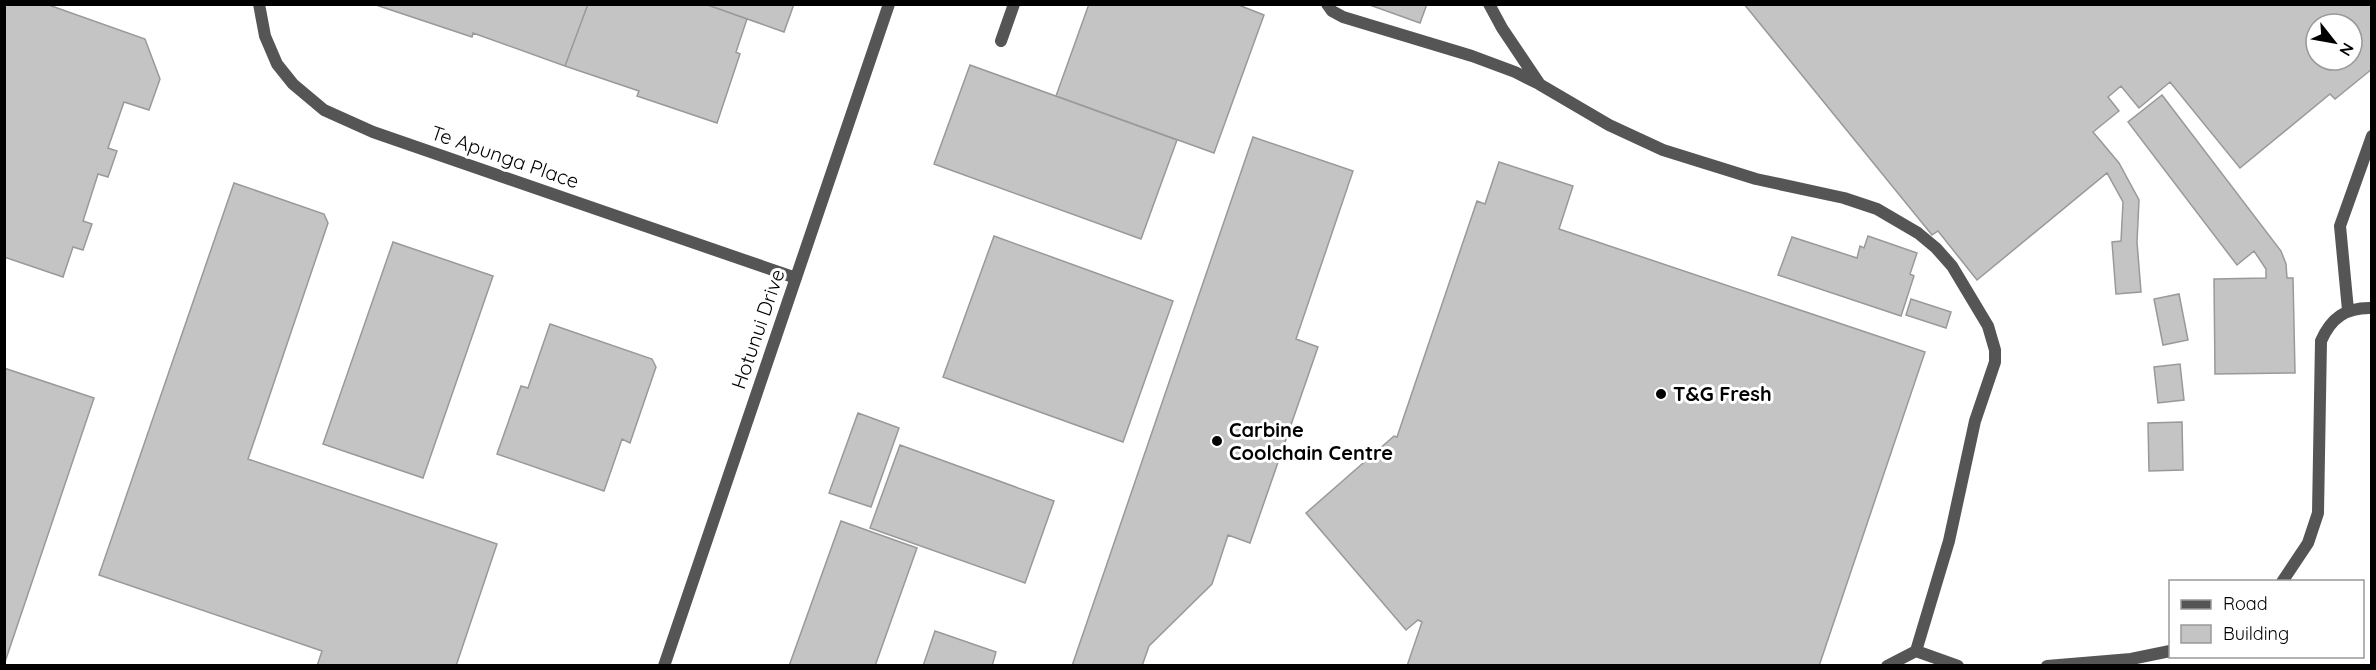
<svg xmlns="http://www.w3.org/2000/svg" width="2376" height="670" font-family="Quicksand,sans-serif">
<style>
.building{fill:#c4c4c4;stroke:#999;stroke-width:1.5;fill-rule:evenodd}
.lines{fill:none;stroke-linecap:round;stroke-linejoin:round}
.lane{stroke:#555;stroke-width:12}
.street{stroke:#555;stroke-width:12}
.poi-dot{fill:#000;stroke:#fff;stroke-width:2}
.labels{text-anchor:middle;stroke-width:6;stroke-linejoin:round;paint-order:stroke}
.street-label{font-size:20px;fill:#000;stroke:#fff}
.poi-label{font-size:20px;font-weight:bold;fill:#000;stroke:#fff;text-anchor:start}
</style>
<rect width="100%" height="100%" fill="#fff"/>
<path class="building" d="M4,4H46L145,39L160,79L149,110L124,102L108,148L117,151L108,177L98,174L83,221L92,224L83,250L73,247L63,277L4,257Z
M588,4L565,66L473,33L472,37L376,5Z
M588,4H705L747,19L736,52L740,54L717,123L637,96L639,91L565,66Z
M705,4H794L784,32Z
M1089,4H1236L1264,15L1214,153L1056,96Z
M1367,4H1427L1420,23Z
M1744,4H2372V69L2335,99L2330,94L2240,168L2170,82L2139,108L2121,86L2108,97L2119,111L2093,132L2119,163L2139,200L2137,242L2141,292L2116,294L2112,242L2121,241L2123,202L2107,173L1977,280L1938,231L1932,235ZM2316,24H2352V60H2316Z
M970,65L1177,140L1141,239L934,164Z
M2162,95L2281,251L2286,264L2287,278H2293L2295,373L2215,374L2214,279L2266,278V269L2254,251L2237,265L2128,122Z
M1253,137L1353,171L1296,339L1318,347L1250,543L1228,535L1212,584L1149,646L1142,666H1072Z
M1499,162L1573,186L1559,229L1925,352L1819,666H1407L1422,622L1418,620L1406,630L1306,513L1394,436L1397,437L1477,201L1485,204Z
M234,183L324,214L328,223L248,459L497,544L456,666H317L322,651L99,575Z
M994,236L1173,301L1123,442L943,377Z
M1868,236L1917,253L1910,274L1914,276L1901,316L1778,275L1792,237L1857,258L1860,246L1864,248Z
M393,242L493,276L423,478L323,444Z
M2179,294L2188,340L2163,345L2154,299Z
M1911,299L1951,312L1946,328L1906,315Z
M550,324L652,359L656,367L630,443L622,439L604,491L497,454L521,386L528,388Z
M2180,364L2184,400L2158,403L2154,367Z
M4,368L94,398L4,665Z
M858,413L899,428L871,507L829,493Z
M2182,422L2183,470L2149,471L2148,423Z
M900,445L1054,501L1025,583L870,528Z
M841,521L917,548L875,666H789Z
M935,631L996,652L992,666H923Z"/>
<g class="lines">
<path class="lane" d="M1327,4L1332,11L1343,17L1472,56L1515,72L1539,84L1609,125L1663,150L1756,179L1844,198L1877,209L1918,233L1936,248L1952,266L1988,326L1995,350V362L1975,421L1949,541L1916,651
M1489,4L1502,28L1539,83
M1001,41L1014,4
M2348,310L2340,226L2372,136
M2282,582L2308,543L2318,513L2321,341C2331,318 2346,307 2372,308
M1887,666L1916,651L1958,666
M2047,666L2131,659L2170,651"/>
<path class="street" d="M259,4L265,36L277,64L293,84L324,110L373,132L796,278
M664,666L889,4"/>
</g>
<g class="poi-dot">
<circle cx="1661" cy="394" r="6"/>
<circle cx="1217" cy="441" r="6"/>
</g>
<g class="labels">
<g class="street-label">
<text transform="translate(505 157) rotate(19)" y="7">Te Apunga Place</text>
<text transform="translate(758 329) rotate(-71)" y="7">Hotunui Drive</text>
</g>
<g class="poi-label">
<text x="1673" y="401">T&amp;G Fresh</text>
<text x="1229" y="437">Carbine<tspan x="1229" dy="23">Coolchain Centre</tspan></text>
</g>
</g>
<rect width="2376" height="670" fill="none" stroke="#000000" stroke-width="12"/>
<rect x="2169" y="580" width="195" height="78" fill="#ffffff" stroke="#999999" stroke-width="1.5"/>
<rect x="2181" y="600" width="30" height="9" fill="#555555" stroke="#999999" stroke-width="1.5"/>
<text x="2223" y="610" font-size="18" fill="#000000">Road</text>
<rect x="2181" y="625" width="30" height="18" fill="#c4c4c4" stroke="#999999" stroke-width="1.5"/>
<text x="2223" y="640" font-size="18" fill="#000000">Building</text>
<g transform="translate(2334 42) rotate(121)"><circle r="28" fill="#ffffff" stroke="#999999" stroke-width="1.5"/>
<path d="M0-4.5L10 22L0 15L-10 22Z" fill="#000000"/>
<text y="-9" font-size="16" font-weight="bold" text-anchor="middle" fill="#000000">N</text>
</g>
</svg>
